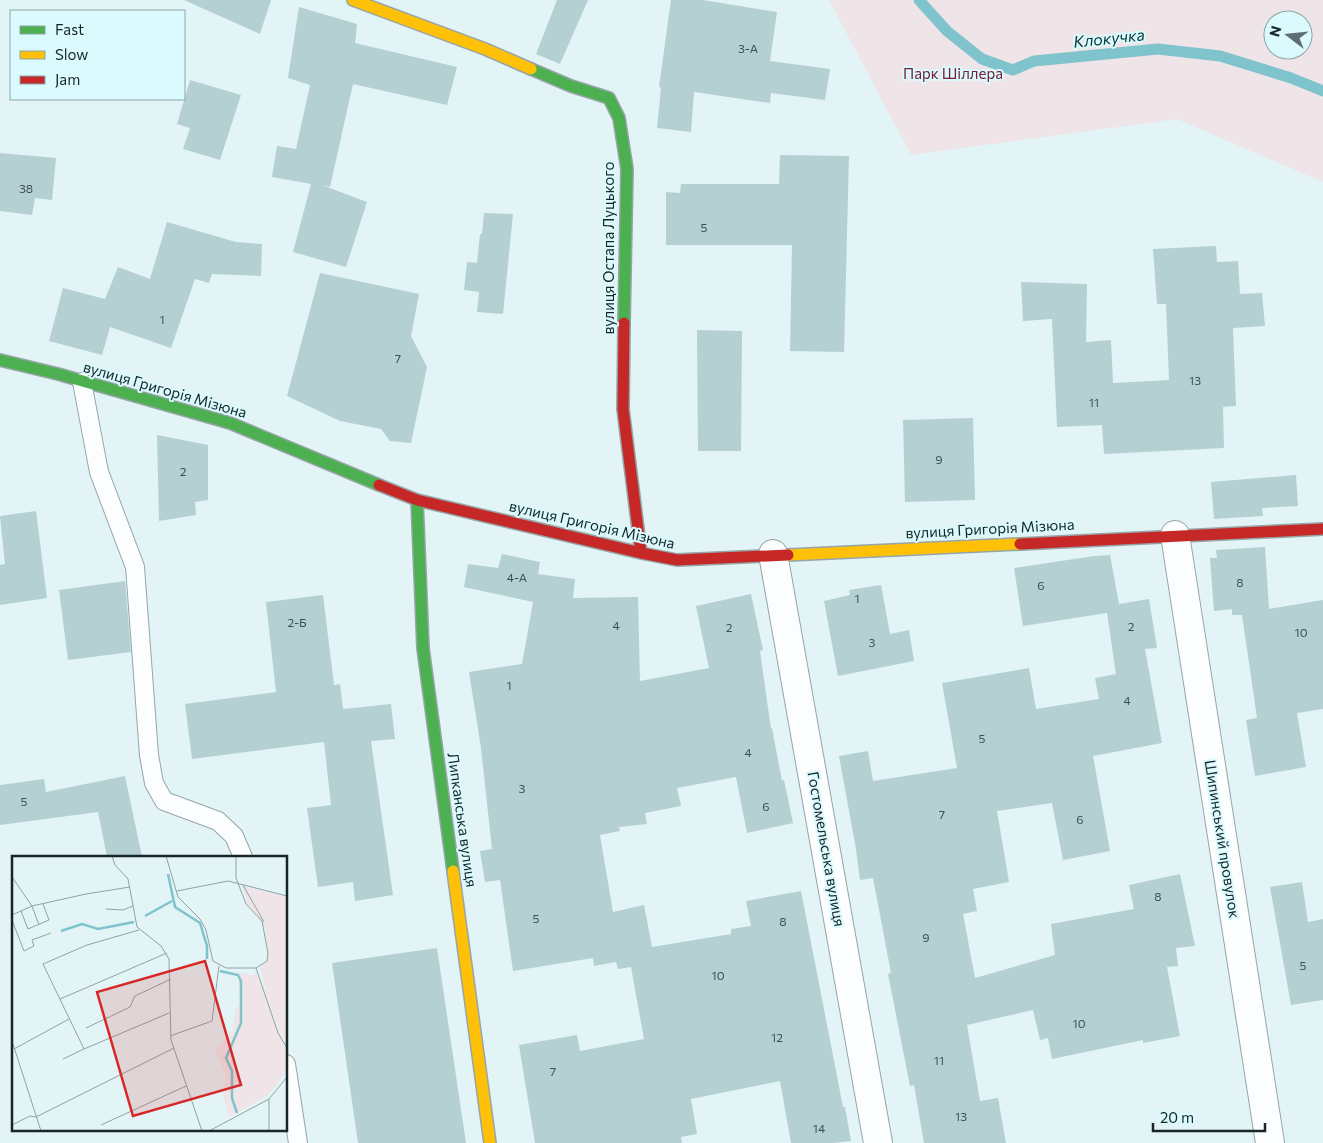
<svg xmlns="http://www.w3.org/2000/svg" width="1323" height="1143" font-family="Commissioner,sans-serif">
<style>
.green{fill:#efe4e7;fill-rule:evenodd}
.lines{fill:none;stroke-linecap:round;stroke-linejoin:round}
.stream{stroke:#7fc4cc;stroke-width:11}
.building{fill:#b5d0d2}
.lane-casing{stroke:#96a5a7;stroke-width:20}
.street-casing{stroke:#96a5a7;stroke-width:30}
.fast-casing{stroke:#96a5a7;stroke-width:14}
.slow-casing{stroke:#96a5a7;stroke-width:14}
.jam-casing{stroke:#96a5a7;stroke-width:14}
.lane{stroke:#fbfdfe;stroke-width:18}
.street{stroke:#fbfdfe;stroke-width:28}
.fast{stroke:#4caf50;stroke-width:11}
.slow{stroke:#ffc107;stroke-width:11}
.jam{stroke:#c62828;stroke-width:11}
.labels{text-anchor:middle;stroke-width:4;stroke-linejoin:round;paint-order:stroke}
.number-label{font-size:12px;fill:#3e5052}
.park-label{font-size:15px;fill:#752037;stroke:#dafafd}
.street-label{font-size:15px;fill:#172628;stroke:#dafafd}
.water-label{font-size:16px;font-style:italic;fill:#08363b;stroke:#dafafd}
.inset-river{fill:none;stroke:#7fc4cc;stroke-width:2.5}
.inset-road{fill:none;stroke:#91a2a3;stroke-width:1}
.view{fill:#d62828;fill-opacity:0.15;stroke:#d62828;stroke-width:2.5}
.inset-edge{fill:none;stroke:#172628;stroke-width:2.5}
</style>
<rect width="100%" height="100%" fill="#e2f4f5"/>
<path class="green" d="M829,0H1323V182L1177,119L911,155ZM1273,20H1303V50H1273Z"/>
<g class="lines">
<path class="stream" d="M919,0L947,31L982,59L1013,70L1034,61L1158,49L1220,56L1291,78L1323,91"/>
</g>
<path class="building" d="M184,0H271L260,34Z
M557,0H588L560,64L536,54Z
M671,0H703L777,12L770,61L830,69L825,100L771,93L770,103L694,92L691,132L657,128L661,88L659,87Z
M299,7L357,24L355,43L457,67L447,105L353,84L330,187L322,185L367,202L346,267L293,252L311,184L272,177L277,146L296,149L310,85L288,78Z
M190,80L241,95L220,160L183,149L190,128L177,124Z
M0,153L56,158L52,200L35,198L32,215L0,211Z
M780,155L849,156L844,352L790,351L792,245H666V192L680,193L681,184H779Z
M484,213L513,214L503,314L477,312L479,292L464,290L467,262L477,263L480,234H482Z
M167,222L236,242L262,244L261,276L212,274L209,283L195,279L171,348L110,327L102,355L49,341L63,288L105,299L118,267L150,279Z
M1216,246L1217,262L1238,261L1240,294L1262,293L1265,326L1233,328L1236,406L1223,407L1224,448L1104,454L1102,425L1057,427L1052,319L1023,321L1021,282L1087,284L1086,342L1111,340L1113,383L1169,380L1166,304H1157L1153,249Z
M320,273L419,294L411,336L427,367L411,443L390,441L381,429L340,421L287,396Z
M697,330L742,331L741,451H698Z
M973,418L975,500L905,502L903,420Z
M157,435L208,445V500L195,502L196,515L159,521Z
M1296,475L1298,506L1262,508L1263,516L1214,519L1211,482Z
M36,511L47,598L0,605V565L5,564L0,516Z
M1265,547L1269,609L1323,600V709L1297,713L1306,767L1255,776L1246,720L1257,718L1242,615H1232V609L1214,611L1210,558H1217L1216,550Z
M502,554L540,562L538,574L575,579L573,598L638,597L640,681L709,668L696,606L751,594L763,650L760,651L771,729L772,728L782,781L784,780L793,823L747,833L736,777L677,788L681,806L645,813L647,824L619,827L620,831L600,835L613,912L644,905L652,947L731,934V929L751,926L746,901L801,891L843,1107H845L851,1141L833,1143H791L780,1081L691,1099L697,1134L681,1137L682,1143H535L519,1045L577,1035L580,1051L644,1039L631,967L618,969L616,962L594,966L593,958L513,971L500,880L485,882L480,851L492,849L481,748L469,672L522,664L533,602L464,587L468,564L498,568Z
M1110,555L1119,604L1149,599L1157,648L1145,649L1162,743L1093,756L1110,851L1063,860L1052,803L997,811L1009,882L973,889L977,911L963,914L975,978L1055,955L1051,924L1134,909L1129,885L1180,874L1195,946L1176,948L1178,966L1167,967L1180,1036L1143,1043V1040L1052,1059L1048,1038L1040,1040L1033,1010L967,1025L980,1101L998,1098L1006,1143H924L914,1085L910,1086L888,974L891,973L873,878L860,880L856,849L839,756L868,751L873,781L957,768L942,683L1029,668L1036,709L1099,699L1095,678L1116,674L1107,613L1023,626L1014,568L1094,556Z
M125,581L131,652L68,660L59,590Z
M881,585L890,634L909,630L914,661L838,676L824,601L850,595L849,590Z
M323,595L334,685L340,684L343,709L391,704L395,739L371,741L393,895L355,901L353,882L318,887L307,808L331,805L324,742L192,759L185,704L276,692L266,602Z
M125,776L142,857H107L98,812L0,825V785L44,779L46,792Z
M1302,882L1308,922L1323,919V1000L1291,1005L1270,887Z
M437,948L466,1143H358L332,963Z"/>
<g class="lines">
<defs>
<path id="lane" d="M82,382L99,472L135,567L149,755L154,783L164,801L218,821L234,836L243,857
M286,1064L298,1143"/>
<path id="street" d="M1175,535L1270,1143
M773,554L878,1143"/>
<path id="fast" d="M531,69L571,86L609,98L619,118L627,169L624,323
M0,360L58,374L230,423L379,485
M417,500L423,648L453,871"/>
<path id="slow" d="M353,0L485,49L531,69
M788,555L1020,544
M453,871L490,1143"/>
<path id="jam" d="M624,323L623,409L641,553
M379,485L417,500L641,553L677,560L788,555
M1020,544L1323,529"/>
</defs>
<use href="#lane" class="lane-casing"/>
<use href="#street" class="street-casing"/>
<use href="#fast" class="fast-casing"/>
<use href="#slow" class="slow-casing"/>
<use href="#jam" class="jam-casing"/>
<use href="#lane" class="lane"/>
<use href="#street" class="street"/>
<use href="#fast" class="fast"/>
<use href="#slow" class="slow"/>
<use href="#jam" class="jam"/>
</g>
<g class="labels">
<g class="number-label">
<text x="748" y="53">3-А</text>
<text x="26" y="193">38</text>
<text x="704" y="232">5</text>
<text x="162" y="324">1</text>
<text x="398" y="363">7</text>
<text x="1195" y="385">13</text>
<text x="1094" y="407">11</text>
<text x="939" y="464">9</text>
<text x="183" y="476">2</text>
<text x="517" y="582">4-А</text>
<text x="1240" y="587">8</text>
<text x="1041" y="590">6</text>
<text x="857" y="603">1</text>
<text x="297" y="627">2-Б</text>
<text x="616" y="630">4</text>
<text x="1131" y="631">2</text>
<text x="729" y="632">2</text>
<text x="1301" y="637">10</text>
<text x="872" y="647">3</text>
<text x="509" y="690">1</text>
<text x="1127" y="705">4</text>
<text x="982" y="743">5</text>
<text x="748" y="757">4</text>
<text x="522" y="793">3</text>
<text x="24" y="806">5</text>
<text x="766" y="811">6</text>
<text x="942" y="819">7</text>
<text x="1080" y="824">6</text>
<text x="1158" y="901">8</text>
<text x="536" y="923">5</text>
<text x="783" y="926">8</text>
<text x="926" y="942">9</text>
<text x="1303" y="970">5</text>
<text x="718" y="980">10</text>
<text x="1079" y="1028">10</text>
<text x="777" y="1042">12</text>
<text x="939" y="1065">11</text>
<text x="553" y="1076">7</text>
<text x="961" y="1121">13</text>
<text x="819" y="1133">14</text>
</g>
<g class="park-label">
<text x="953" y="79">Парк Шіллера</text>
</g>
<g class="street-label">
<text transform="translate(609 248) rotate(-90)" y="5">вулиця Остапа Луцького</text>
<text transform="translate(165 390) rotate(16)" y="5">вулиця Григорія Мізюна</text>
<text transform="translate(592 525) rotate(13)" y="5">вулиця Григорія Мізюна</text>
<text transform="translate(990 529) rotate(-3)" y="5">вулиця Григорія Мізюна</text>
<text transform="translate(462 820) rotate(82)" y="5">Липканська вулиця</text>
<text transform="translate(1222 839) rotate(81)" y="5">Шипинський провулок</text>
<text transform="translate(826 849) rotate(80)" y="5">Гостомельська вулиця</text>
</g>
<g class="water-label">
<text transform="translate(1109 38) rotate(-6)" y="6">Клокучка</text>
</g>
</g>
<g transform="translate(12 856)">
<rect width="275" height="275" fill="#e2f4f5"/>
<path d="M230,30L275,41V191L256,144L248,111L256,105L253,72L235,47ZM226,116L240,120L245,116L275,195V215L255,240L217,261L211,240L214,219L203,195L221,173L223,155L228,148Z" fill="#efe4e7"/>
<path class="inset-river" d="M156,18L163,51L188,67L195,90V103M133,60L160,45M49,75L70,68L86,73L122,66M208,115L226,119L229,125V167L214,202L220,215V242L225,257"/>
<path class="inset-road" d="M100,0L103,9L116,23L125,71L149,90L157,103L159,184L190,275M154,0L166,41L188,63L194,74L201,105L214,112H244L255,105L256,97L250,65L234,48L224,22V0M0,21L20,50L27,69M231,29L252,66M165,35L216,25L275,40M94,53L111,54L121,50M9,55L16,73L37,64L31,48M0,59L20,50L74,38L118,31M0,64L12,95L22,90L20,84L39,77M127,74L75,89L31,108L72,193L157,157M244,112L266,177L275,192M48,143L155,97M74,172L118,151L123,140L159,123M158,180L200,165L207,110M0,185L29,275M2,193L57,163M51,203L72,193M0,269L18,260L24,261L162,192M89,269L174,230M197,275L257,243L275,221M257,275V243"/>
<path class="view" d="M193,105L229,229L121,260L85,136Z"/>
<rect width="275" height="275" class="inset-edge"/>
</g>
<rect x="10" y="10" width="175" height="90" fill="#dafafd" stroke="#8ca5a8"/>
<rect x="20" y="26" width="25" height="8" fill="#4caf50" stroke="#8ca5a8"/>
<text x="55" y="35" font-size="15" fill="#172628">Fast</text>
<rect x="20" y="51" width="25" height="8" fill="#ffc107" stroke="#8ca5a8"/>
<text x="55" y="60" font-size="15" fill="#172628">Slow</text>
<rect x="20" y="76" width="25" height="8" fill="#c62828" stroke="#8ca5a8"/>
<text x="55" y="85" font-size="15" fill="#172628">Jam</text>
<g transform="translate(1288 35) rotate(286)"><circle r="24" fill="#dafafd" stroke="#8ca5a8"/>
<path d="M0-4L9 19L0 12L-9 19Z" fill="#5e6e70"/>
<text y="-8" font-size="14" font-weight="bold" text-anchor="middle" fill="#172628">N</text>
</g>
<path d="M1153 1123v8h112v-8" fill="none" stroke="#172628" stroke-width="2.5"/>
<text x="1160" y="1123" font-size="15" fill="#172628" stroke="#dafafd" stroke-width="4" paint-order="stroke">20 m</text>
</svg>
